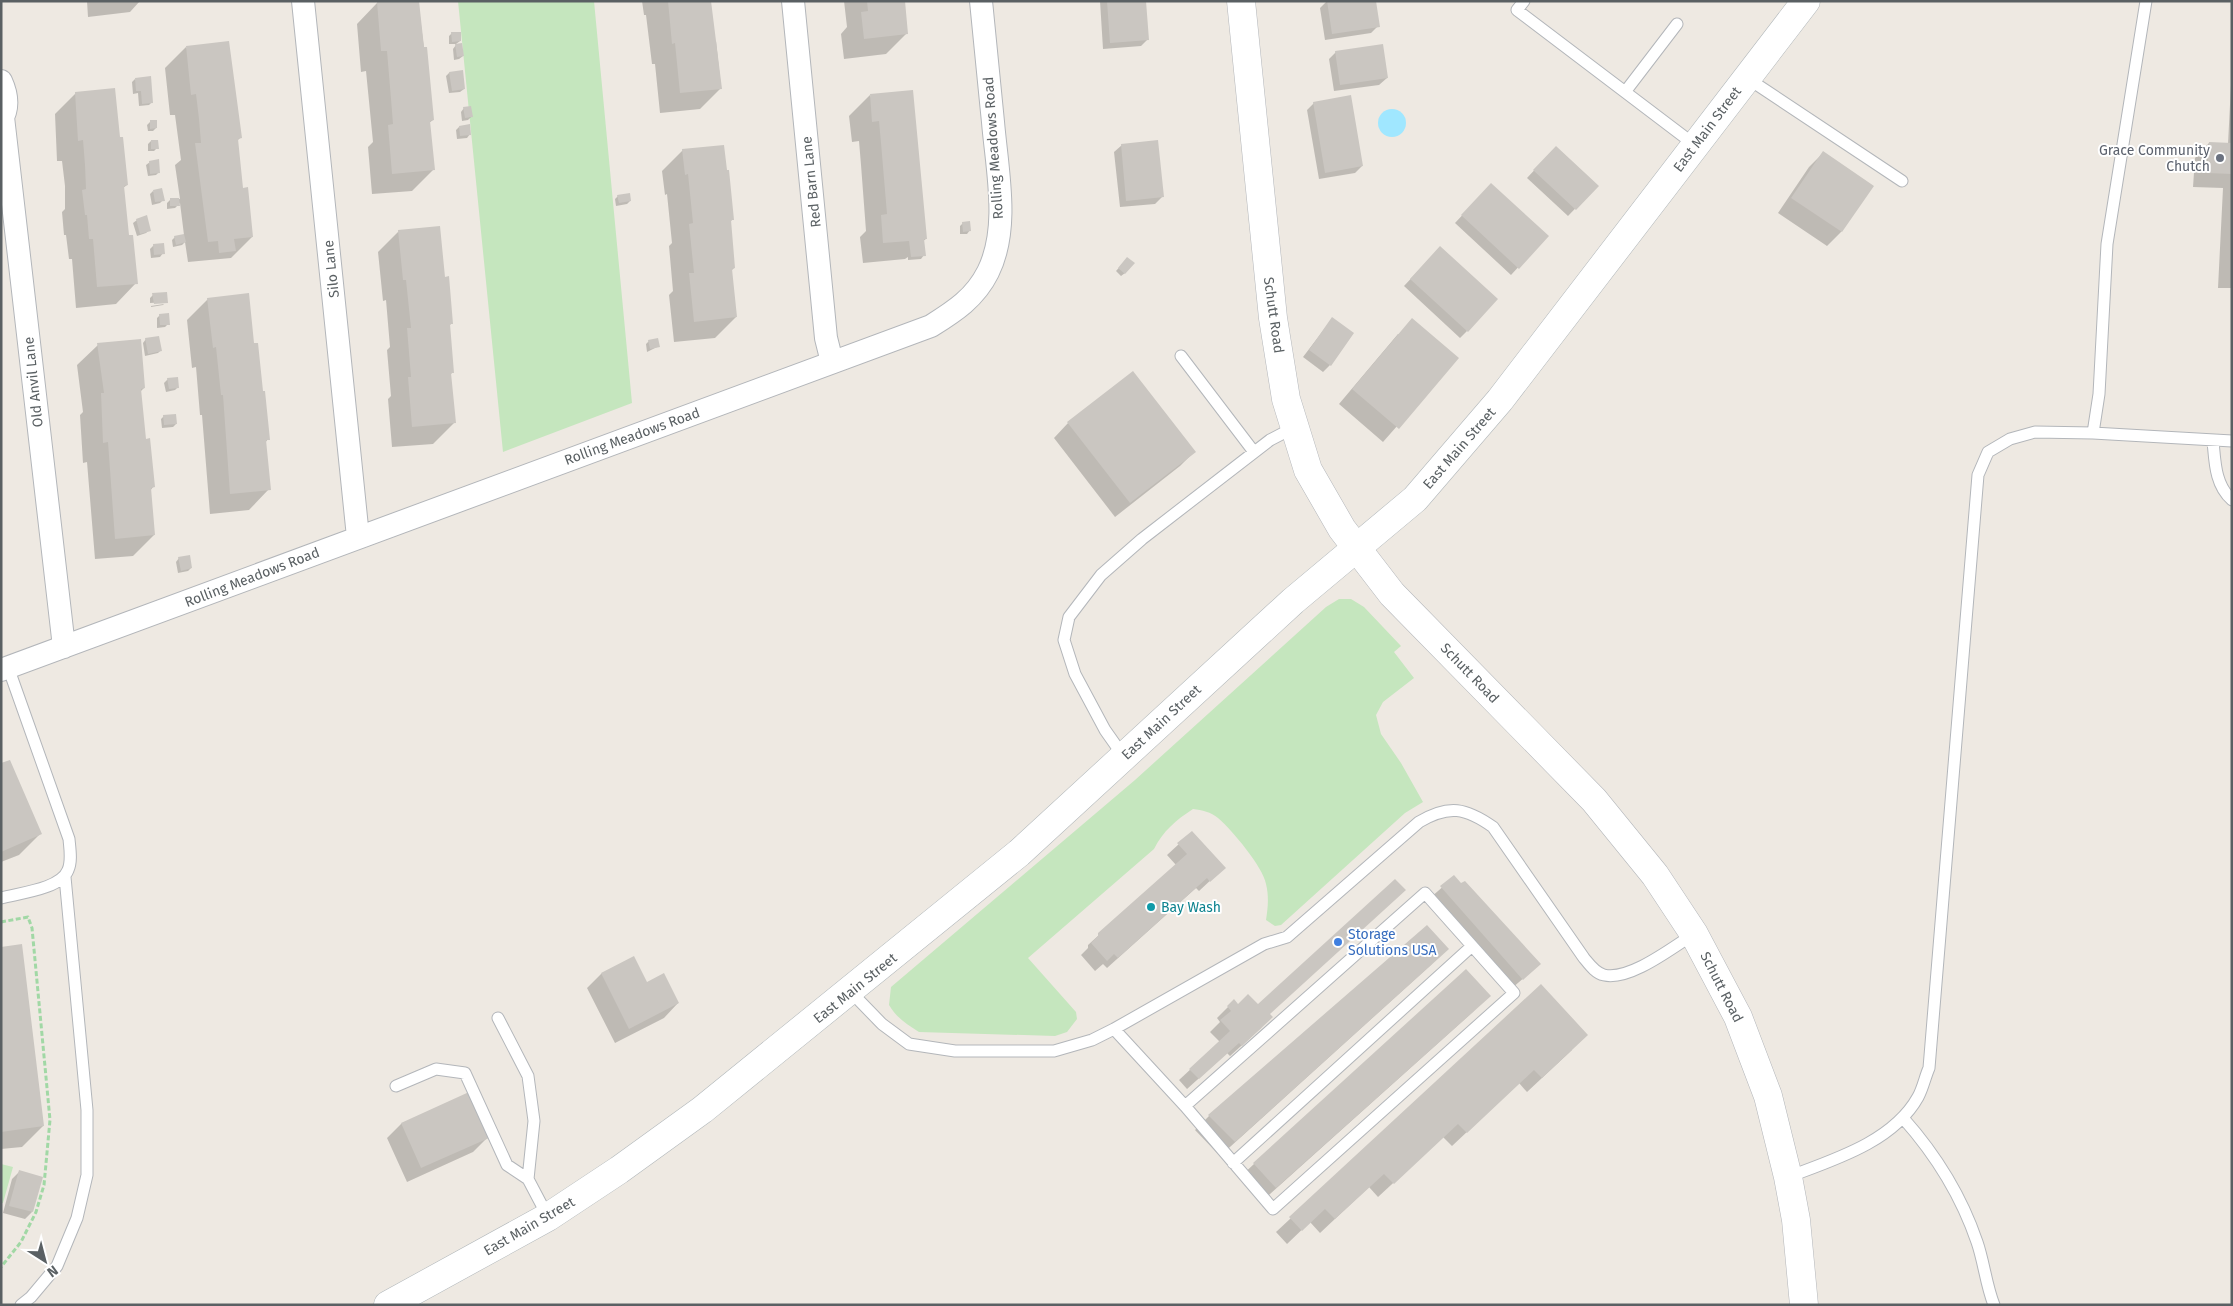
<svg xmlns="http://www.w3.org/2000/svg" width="2233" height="1306" font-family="'Fira Sans',sans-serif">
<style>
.green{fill:#c5e6be}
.water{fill:#a0e7ff}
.shadow{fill:#0003}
.building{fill:#cac6c1}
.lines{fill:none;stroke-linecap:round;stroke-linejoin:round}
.service-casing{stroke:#b3b6ba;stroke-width:13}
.minor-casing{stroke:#b3b6ba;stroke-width:24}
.tertiary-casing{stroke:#b3b6ba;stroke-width:29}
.secondary-casing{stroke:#b1b7ba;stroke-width:29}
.path{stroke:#a1d8a5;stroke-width:3;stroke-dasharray:5 2.5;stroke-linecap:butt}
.service{stroke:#fff;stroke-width:11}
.minor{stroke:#fff;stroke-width:22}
.tertiary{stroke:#fff;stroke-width:28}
.secondary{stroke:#fff;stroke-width:28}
.worship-dot{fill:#6b7280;stroke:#fff;stroke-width:2}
.culture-dot{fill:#0f9aa8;stroke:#fff;stroke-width:2}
.shop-dot{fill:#3f7fe0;stroke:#fff;stroke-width:2}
.labels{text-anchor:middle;stroke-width:4;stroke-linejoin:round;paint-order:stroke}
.street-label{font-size:14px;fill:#5a6063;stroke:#fff}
.worship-label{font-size:14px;fill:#5b616d;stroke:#fff;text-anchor:end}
.culture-label{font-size:14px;fill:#0d838f;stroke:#fff;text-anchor:start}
.shop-label{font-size:14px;fill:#366cbe;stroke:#fff;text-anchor:start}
</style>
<rect width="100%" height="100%" fill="#eee9e2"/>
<path class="green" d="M458,1H594L632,403L503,452Z
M1339,599H1351L1364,607L1401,646L1394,652L1414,678L1383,702L1376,715L1381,734L1401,763L1423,802L1405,813L1281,925L1275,926L1266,920C1268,908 1269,896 1266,884C1263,867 1232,830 1218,818C1211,812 1202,810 1193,809C1176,820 1163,831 1154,849L1028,958L1076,1012L1077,1019L1067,1032L1055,1036L919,1032C906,1024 897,1018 889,1005L891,987L1135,780L1326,607Z
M1,1164L13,1167L3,1203H1Z"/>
<path class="water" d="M1378 123a14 14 0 1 1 28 0a14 14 0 1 1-28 0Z"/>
<path class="shadow" d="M87,1H140L130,12L88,17Z
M397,1H418L433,120L429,123L433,170L412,191L372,194L368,147L373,142L366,71L361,72L357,24L377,3Z
M642,1H709L713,41H716L721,88L700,109L660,113L655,64H652L646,15H644Z
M844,1H904L907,33L886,54L844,59L841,34L847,27Z
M1100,1H1145L1148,39L1141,46L1103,49Z
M1327,1H1375L1378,26L1371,33L1325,40L1320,8Z
M452,33L460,41L456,44H449V36Z
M456,45L463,56L459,59L454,60L453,49Z
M186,47L240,138L237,141L242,189L252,237L231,258L188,262L185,242L182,245L173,247L172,240L175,237L184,235L180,203L175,208L167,209V203L170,200L180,199L175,165L181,160L175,115H170L165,68Z
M1336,52L1387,78L1379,85L1334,91L1329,59Z
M2232,65V288H2218L2223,188L2193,187L2195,158L2209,143L2228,144Z
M462,72L464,89L460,92L449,93L446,76L449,73Z
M135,79L152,102L149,105L139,106L138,93L133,94L132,82Z
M76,93L119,138L127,185L123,188L128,237L136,283L116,304L76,308L72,259H69L66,235H64L62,212L65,209V186L62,161H57L55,114Z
M870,95L926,239L923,241L924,255L921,259L908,260V257L905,259L863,263L860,237L866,231L861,165L859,141L852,142L849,116Z
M1314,103L1362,166L1355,173L1319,179L1307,110Z
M464,108L472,116L468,120L462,121L461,112Z
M150,122L156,128L153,131H148L147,125Z
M459,127L470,134L467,138L457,139L456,130Z
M151,141L157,148L154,151H148V144Z
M1122,145L1162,197L1155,204L1120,207L1114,152Z
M1556,147L1597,186L1568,216L1527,178Z
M683,150L725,172L733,219L730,222L734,268L731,271L736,317L715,338L674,342L669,295L673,291L669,246L672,243L667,194L665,195L662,171Z
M1823,153L1872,186L1841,232L1827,246L1778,213L1809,167Z
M150,162L159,172L156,175L148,176L146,165Z
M153,191L163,200L160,203L152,205L150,194Z
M1484,192L1547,236L1511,275L1455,223Z
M618,196L630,201L627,204L616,206L615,199Z
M137,220L149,230L146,233L137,236L133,223Z
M963,223L970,230L967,234H960V226Z
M399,231L444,278L452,323L449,326L453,372L450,375L454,423L433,444L392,447L388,399L391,396L387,350L390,347L386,300L383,301L378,252Z
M154,245L163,253L160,257L151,258L150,249Z
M1433,255L1467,331L1460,338L1404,286Z
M1124,262L1125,273L1121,276L1116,271Z
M153,295L166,302L150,303V298Z
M208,299L253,345L268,439L265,443L269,489L249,510L210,514L202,415H200L196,367L192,368L187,320Z
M164,304L163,305L151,307V306Z
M160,315L168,324L165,327L157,328V318Z
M1332,319L1330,365L1323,372L1303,357Z
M1398,334L1457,358L1383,442L1339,404Z
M146,339L161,350L158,353L145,356L143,343Z
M649,341L659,346L647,352L646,344Z
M98,345L144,388L140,392L144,440L153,487L150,491L154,535L133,556L95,559L87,462L83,463L80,415L83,412L77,365Z
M168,379L178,387L175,390L166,392L164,383Z
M164,416L176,424L173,427L162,428L161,419Z
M1068,423L1194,452L1180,466L1115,517L1054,438Z
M179,558L191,568L188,571L178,573L176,562Z
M1,765L40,834L19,855L1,862Z
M1192,832L1213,878L1199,891L1196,888L1107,968L1103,964L1095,971L1081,955L1088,948V945L1176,865L1167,855Z
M1454,877L1540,964L1511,989L1430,898Z
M1,948L43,1126L22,1147L1,1149Z
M633,958L646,984L678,1003L664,1018L615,1043L587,988L601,974Z
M1433,963L1220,1156L1195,1130L1209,1116Z
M1541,986L1572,1050L1527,1092L1519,1083L1452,1146L1443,1137L1378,1197L1369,1187L1320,1233L1310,1222L1287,1244L1276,1232Z
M1234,1001L1238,1005L1258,1006L1269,1015L1261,1028L1230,1056L1227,1053L1187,1089L1179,1080L1220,1042L1210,1032L1220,1022L1217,1018Z
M1475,1010L1261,1202L1239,1178L1254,1164Z
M468,1094L488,1137L473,1152L407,1182L387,1138L401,1124Z
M19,1172L32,1212L25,1219L3,1213L12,1179Z"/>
<path class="building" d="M419,1L424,47H427L434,120L430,121L435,170L392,174L388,125L393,124L391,99L387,51H381L377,2Z
M668,1H711L722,89L680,93L675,43L672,44Z
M867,1H905L908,34L864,39L861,12L868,11Z
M1107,1H1146L1149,40L1110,43Z
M1327,1H1376L1380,27L1332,34Z
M451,32H461V41L452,42Z
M229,41L242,138L238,139L243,188L248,187L253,237L234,239L236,251L219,253L218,241L208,242L195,143H201L199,119L196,94L191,95L186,46Z
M462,43L464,56L457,57L455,44Z
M1383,44L1388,78L1340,85L1335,51Z
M463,70L465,89L452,91L449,72Z
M151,76L153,103L142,104L141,91H136L135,78Z
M115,88L120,137H123L128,185L124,186L129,235H133L138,284L97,287L93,239H89L87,215H85L82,190L86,189L85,165L83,140L78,141L75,92Z
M913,90L927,239H924L926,256L911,257L909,241L883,243L881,215L887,214L881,143L879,121L872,122L870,94Z
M1351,95L1363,166L1325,173L1313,102Z
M471,106L473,117L465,118L463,107Z
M150,120H157V128L150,129Z
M470,124L471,135L460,136L459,126Z
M151,140H158L159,149H151Z
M1158,140L1164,197L1126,201L1121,144Z
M2209,142L2232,143V174L2207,173Z
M724,145L727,170H729L734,220H731L735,268L732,269L737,317L694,322L689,273H694L689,224L693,223L688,174L685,175L682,149Z
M1556,146L1599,186L1576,210L1533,170Z
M1823,151L1874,186L1842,232L1791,198Z
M159,159L160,173L150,174L149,161Z
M1491,183L1549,236L1519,269L1461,215Z
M162,188L165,201L155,202L153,190Z
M630,193L631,201L619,203L617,195Z
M170,198H179L180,206H170Z
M147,215L151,231L140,234L136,219Z
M970,221L971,231L963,232L962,222Z
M440,226L445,277L449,276L453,324H450L454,373H451L456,423L412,427L408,377H411L407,328H411L406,280H403L398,230Z
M184,234L186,242L176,245L174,236Z
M164,243L165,254L154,255L153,244Z
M1440,246L1498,299L1468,332L1410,279Z
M1127,257L1135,263L1125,274L1118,268Z
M167,292L168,303L154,304L152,293Z
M249,293L254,343H258L263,391H265L270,440H266L271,490L230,494L223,395H221L216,347L213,348L207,298Z
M169,313L170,325H160L159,314Z
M1332,317L1354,333L1331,366L1309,350Z
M1412,318L1459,358L1399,429L1352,389Z
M159,336L162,351L148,354L145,338Z
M658,338L660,347L650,349L648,340Z
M141,339L145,388L141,389L146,439L150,438L155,487L151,488L155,535L115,539L108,442L103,443L101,393H104L97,343Z
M1133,371L1196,452L1130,503L1067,422Z
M178,377L179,388L169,389L167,378Z
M176,414L177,424L164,425L163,415Z
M190,555L192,568L181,571L178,557Z
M10,760L42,834L1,852V763Z
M1192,831L1226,868L1210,882L1207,878L1118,958L1114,954L1107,961L1091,943L1098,936V933L1187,854L1177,843Z
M1454,875L1461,883L1465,881L1541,964L1523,980L1440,886Z
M1395,879L1406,890L1270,1014L1273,1017L1242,1046L1239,1043L1199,1079L1189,1069L1230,1031L1220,1020L1231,1011L1227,1006L1234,999L1238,1004L1248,994L1258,1004Z
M1427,925L1449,949L1235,1142L1208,1115Z
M22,944L44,1126L1,1132V947Z
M634,956L647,982L664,973L679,1003L629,1029L601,973Z
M1466,969L1491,996L1276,1188L1253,1163Z
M1541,984L1588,1035L1542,1078L1534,1070L1467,1133L1458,1124L1394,1184L1384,1174L1335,1219L1325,1209L1302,1231L1289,1217Z
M469,1092L489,1138L421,1168L401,1123Z
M19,1170L43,1177L33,1212L9,1206Z"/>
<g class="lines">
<defs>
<path id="service" d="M1524,1L1517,10L1695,145
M1747,78L1902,181
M1625,92L1677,24
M1181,356L1254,452
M2093,433L2232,441
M2213,441C2215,462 2215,485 2232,500
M1124,757L1105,730L1075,674L1064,640L1069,617L1101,575L1142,539L1270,440L1295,427
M1,898C19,893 61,889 68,870C72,861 70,850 69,839L8,667
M851,992L882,1024L909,1044L955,1051H1054L1092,1040L1114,1029L1264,944L1287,937L1419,822C1449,804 1466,808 1493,827L1584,958C1589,964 1595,973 1604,975C1630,981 1673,947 1694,934
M498,1018L528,1076L534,1121L528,1179L548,1217
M1114,1029L1185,1106L1425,893L1514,993L1273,1209L1185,1106
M396,1086L436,1069L465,1073L507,1165L528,1179
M1903,1118C1936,1155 1961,1195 1977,1242C1984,1262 1986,1285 1994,1305
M1233,1163L1472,946
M1788,1177C1833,1160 1893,1142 1918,1097C1923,1088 1925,1077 1929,1068L1978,475L1988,452L2010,439L2035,432L2093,433L2099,394L2107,244L2146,1
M21,1305L31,1297L57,1266L77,1218L87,1175V1110L65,877"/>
<path id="minor" d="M303,1L358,537
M793,1L826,338L832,362
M1,81C7,94 9,108 1,121
M3,117L64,647
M1,670L931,326C955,311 975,298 988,272C1010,228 997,170 993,122C989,82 985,42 981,1"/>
<path id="tertiary" d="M1241,1L1273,318L1286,399L1308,470L1342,529L1392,594L1594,800L1655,875L1694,934L1738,1017L1768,1096L1788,1177L1796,1220L1804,1305"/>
<path id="secondary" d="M388,1305L548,1217L619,1170L702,1110L1019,853L1293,601L1415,499L1500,400L1806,1"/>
</defs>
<use href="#service" class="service-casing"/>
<use href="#minor" class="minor-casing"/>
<use href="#tertiary" class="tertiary-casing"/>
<use href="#secondary" class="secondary-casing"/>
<path class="path" d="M1,922L28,917L32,928L50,1120L44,1185L36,1212L21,1242L1,1267"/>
<use href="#service" class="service"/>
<use href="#minor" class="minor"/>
<use href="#tertiary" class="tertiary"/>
<use href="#secondary" class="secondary"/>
</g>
<circle class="worship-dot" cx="2220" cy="158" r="5"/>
<circle class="culture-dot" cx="1151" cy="907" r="5"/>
<circle class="shop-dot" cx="1338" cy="942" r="5"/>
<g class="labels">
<g class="street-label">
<text transform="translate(1707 129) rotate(-53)" y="5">East Main Street</text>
<text transform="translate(993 148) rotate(-94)" y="5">Rolling Meadows Road</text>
<text transform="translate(811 182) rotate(-96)" y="5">Red Barn Lane</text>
<text transform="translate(331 269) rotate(-96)" y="5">Silo Lane</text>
<text transform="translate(1274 315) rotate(82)" y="5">Schutt Road</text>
<text transform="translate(33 382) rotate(-96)" y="5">Old Anvil Lane</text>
<text transform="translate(632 436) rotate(-20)" y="5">Rolling Meadows Road</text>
<text transform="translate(1459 448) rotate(-49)" y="5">East Main Street</text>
<text transform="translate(252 577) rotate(-21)" y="5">Rolling Meadows Road</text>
<text transform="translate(1470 673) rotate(46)" y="5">Schutt Road</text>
<text transform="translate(1161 722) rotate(-43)" y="5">East Main Street</text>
<text transform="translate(1722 987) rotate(63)" y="5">Schutt Road</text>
<text transform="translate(855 988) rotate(-39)" y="5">East Main Street</text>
<text transform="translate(529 1226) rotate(-30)" y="5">East Main Street</text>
</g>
<g class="worship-label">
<text x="2210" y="155">Grace Community<tspan x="2210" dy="16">Chutch</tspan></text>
</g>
<g class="culture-label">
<text x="1161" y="912">Bay Wash</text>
</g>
<g class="shop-label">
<text x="1348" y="939">Storage<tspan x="1348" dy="16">Solutions USA</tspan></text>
</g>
</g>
<rect width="2233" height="1306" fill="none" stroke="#5a6063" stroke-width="5"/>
<g transform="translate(45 1261) rotate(144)" stroke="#ffffff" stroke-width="4" paint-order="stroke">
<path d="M0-4L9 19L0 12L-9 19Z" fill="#5a6063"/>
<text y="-8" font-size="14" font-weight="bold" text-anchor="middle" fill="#5a6063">N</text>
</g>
</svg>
